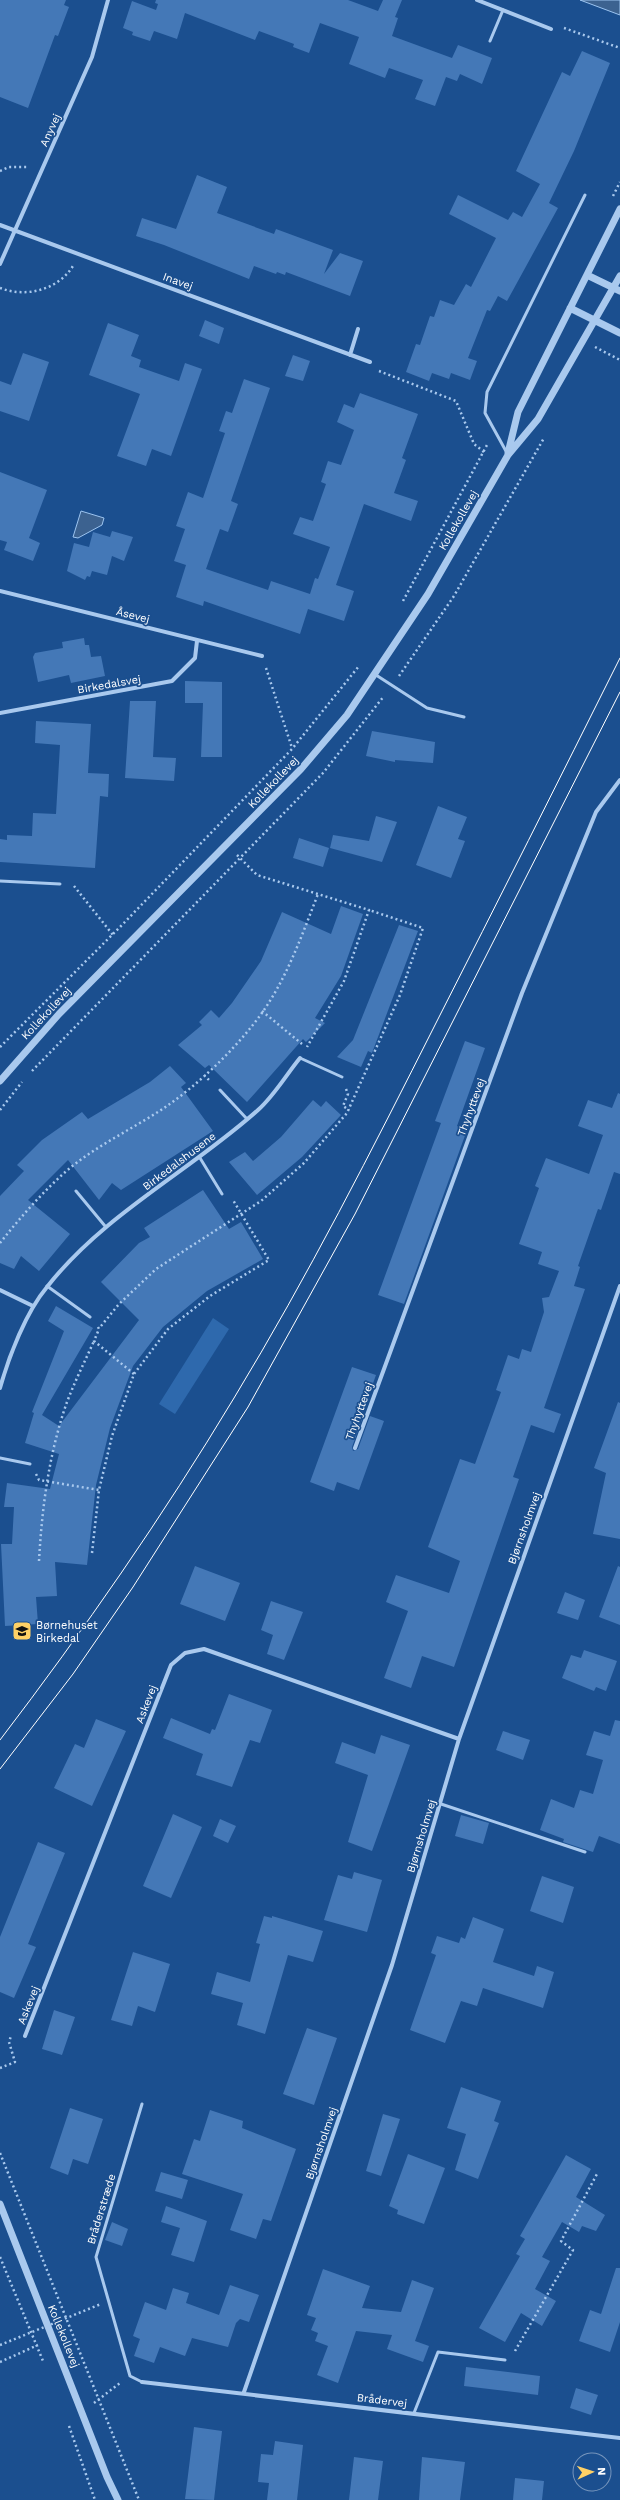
<svg xmlns="http://www.w3.org/2000/svg" width="620" height="2500" font-family="'Work Sans',sans-serif">
<style>
.green{fill:#2e69ad}
.water{fill:#3c6290;stroke:#9cc4f0}
.building{fill:#4478b7}
.lines{fill:none;stroke-linecap:round;stroke-linejoin:round}
.path{stroke:#a9c9ee;stroke-width:2.5;stroke-dasharray:2 3;stroke-linecap:butt}
.service{stroke:#a9c9ee;stroke-width:3}
.minor{stroke:#a9c9ee;stroke-width:4}
.tertiary{stroke:#a9c9ee;stroke-width:7}
.tram{stroke:#fff;stroke-width:1}
.path-bridge{stroke:#a9c9ee;stroke-width:2.5;stroke-dasharray:2 3;stroke-linecap:butt}
.labels{text-anchor:middle;stroke-width:3.5;stroke-linejoin:round;paint-order:stroke}
.street-label{font-size:11px;fill:#fff;stroke:#1b4f8f}
.poi-label{font-size:11px;fill:#fff;stroke:#1b4f8f;text-anchor:start}
</style>
<rect width="100%" height="100%" fill="#1b4f8f"/>
<path class="green" d="M213,1318L229,1329L175,1414L159,1404Z"/>
<path class="water" d="M580,0H620V15Z
M81,511L104,518L102,525L78,538L73,537Z"/>
<path class="building" d="M0,0H66L64,5L69,7L58,36L55,35L28,108L0,97Z
M156,0H348L378,11L383,0H402L395,17L398,18L392,36L452,58L458,45L492,58L482,84L460,74L457,81L446,77L435,106L415,99L423,80L389,68L385,78L349,64L359,37L320,23L309,53L293,47L294,44L259,31L255,40L185,13L177,39L154,31L150,41L132,35L133,32L123,28L132,1L156,10L158,4L155,3Z
M582,51L610,63L574,151L549,203L558,208L507,301L498,296L490,311L487,310L468,358L477,361L470,380L451,373L449,379L432,373L429,381L406,372L416,344L420,345L430,316L434,317L440,300L454,305L466,284L471,287L496,238L449,214L458,195L508,220L513,212L522,217L540,184L516,171L562,72L570,76Z
M197,175L227,187L217,213L274,234L276,229L333,250L324,274L340,253L363,261L350,296L286,272L285,275L277,272L276,274L254,266L249,279L164,245L136,236L142,218L176,229Z
M205,320L224,328L219,344L199,336Z
M108,323L139,335L131,356L141,360L139,367L179,381L185,363L202,369L171,456L152,449L146,466L117,456L140,394L89,375Z
M23,353L49,362L29,421L0,411V381L11,385Z
M293,355L310,361L303,381L285,376Z
M244,379L270,388L231,501L238,504L228,532L220,529L206,569L268,590L271,581L310,594L315,578L318,579L330,547L293,534L300,517L313,521L326,484L321,482L328,461L341,465L354,430L337,422L344,404L354,408L360,393L418,414L402,458L406,460L394,493L418,501L411,521L364,504L336,585L354,591L344,621L308,609L300,634L204,601L203,606L176,597L186,565L174,561L185,529L176,526L188,492L203,498L225,433L219,431L226,411L232,413Z
M0,472L47,490L29,538L40,543L33,561L4,550L7,542L0,540Z
M112,531L133,537L124,561L112,556L107,575L92,571L90,577L87,576L85,580L67,571L74,543L89,547L93,532L110,537Z
M84,638L85,645H89L91,657L101,656L105,676L71,683L69,675L38,682L33,657L35,653L63,648L62,642Z
M185,681L222,682V757H201L203,703H185Z
M130,701H156L153,757L176,758L174,781L125,778Z
M36,721L91,724L88,773L109,774L108,797L100,796L95,868L0,862V839L7,840V835L32,836L33,813L56,814L60,745L35,743Z
M372,731L435,742L433,763L395,760V762L366,756Z
M438,806L467,817L458,839L465,841L451,878L416,865Z
M376,816L397,822L382,862L330,848L333,835L369,841Z
M299,838L329,848L323,867L293,858Z
M341,906L363,914L341,976L315,1018L325,1023L306,1042L303,1039L247,1102L209,1065L205,1068L178,1045L202,1025L199,1022L211,1010L219,1018L232,1003L261,961L282,912L331,934Z
M399,925L418,931L372,1053L368,1051L361,1067L337,1057L353,1040Z
M465,1041L485,1048L457,1126L467,1130L404,1304L378,1295L441,1123L435,1121Z
M170,1066L186,1083L181,1087L213,1131L121,1190L112,1183L99,1200L68,1160L28,1200L70,1234L39,1271L21,1256L14,1269L0,1263V1196L24,1171L17,1165L42,1140L82,1112L88,1119L150,1082Z
M618,1093L620,1094V1174L614,1172L601,1210L598,1209L578,1266L580,1267L574,1286L585,1289L544,1408L561,1414L554,1433L531,1425L513,1477L519,1479L454,1667L422,1656L411,1688L384,1678L408,1611L386,1602L396,1575L449,1593L460,1561L428,1547L460,1459L475,1464L501,1392L496,1390L508,1355L519,1359L522,1349L531,1352L544,1312L542,1298L549,1297L559,1271L538,1264L542,1252L519,1244L539,1188L535,1186L546,1158L589,1174L603,1135L578,1126L588,1100L612,1108Z
M313,1100L321,1107L326,1101L341,1115L302,1157L257,1195L229,1162L245,1152L253,1161L281,1137Z
M203,1190L229,1229L241,1222L263,1259L207,1291L163,1327L133,1366L110,1428L96,1485L87,1565L55,1562L57,1596L36,1597L38,1624L5,1626L1,1544H12L14,1507H4L7,1483L50,1489L59,1454L25,1443L34,1413L32,1412L64,1331L48,1321L56,1306L93,1328L42,1415L59,1426L139,1320L101,1282L139,1243L150,1237L144,1228Z
M352,1367L376,1375L362,1414H364L352,1447L353,1451L358,1449L370,1416L384,1421L359,1490L337,1482L334,1491L310,1482Z
M618,1402L620,1403V1539L593,1534L606,1473L594,1468Z
M195,1566L240,1583L225,1621L180,1604Z
M618,1566L620,1567V1625L599,1617Z
M565,1592L585,1600L578,1620L557,1613Z
M271,1601L303,1612L284,1660L267,1654L273,1635L261,1630Z
M584,1650L617,1661L606,1691L596,1687L594,1691L562,1678L571,1655L581,1658Z
M229,1694L272,1710L260,1743L250,1740L232,1787L196,1775L203,1754L163,1738L171,1718L210,1734L212,1729L215,1730Z
M96,1719L126,1731L92,1806L54,1788L75,1744L84,1748Z
M615,1720L620,1721V1844L599,1836L593,1852L563,1842L564,1839L540,1830L551,1799L574,1808L580,1790L593,1794L603,1760L586,1755L594,1731L610,1736Z
M503,1731L530,1740L523,1760L496,1750Z
M381,1735L410,1745L372,1851L348,1842L368,1775L335,1763L342,1742L375,1754Z
M173,1814L202,1827L171,1898L143,1886Z
M461,1815L489,1823L483,1844L455,1836Z
M220,1819L236,1826L228,1843L213,1836Z
M38,1842L65,1853L28,1944L36,1947L14,1998L0,1992V1937Z
M354,1872L382,1880L367,1932L324,1920L338,1875L352,1879Z
M542,1876L574,1887L563,1923L530,1911Z
M264,1916L272,1918V1916L323,1931L313,1962L288,1955L265,2034L237,2025L243,2003L211,1994L217,1972L250,1982L260,1944L256,1943Z
M473,1917L504,1929L493,1962L534,1976L537,1966L554,1972L543,2008L483,1988L477,2006L461,2001L445,2043L410,2030L436,1955L431,1953L437,1936L459,1943L461,1937L465,1939Z
M133,1952L170,1964L155,2012L138,2006L132,2026L111,2020Z
M54,2010L75,2017L62,2055L42,2049Z
M307,2028L337,2038L314,2105L283,2094Z
M461,2087L501,2101L494,2121L499,2123L478,2179L455,2170L466,2134L447,2128Z
M70,2108L103,2119L88,2164L73,2159L68,2175L50,2168Z
M210,2110L243,2121L242,2128L296,2149L271,2221L263,2219L256,2239L230,2230L243,2194L182,2174L194,2139L200,2141Z
M383,2114L400,2119L381,2176L366,2171Z
M408,2154L445,2168L424,2224L397,2214L398,2210L389,2206Z
M566,2155L591,2169L576,2197L605,2215L596,2231L582,2226L579,2232L562,2222L542,2257L550,2261L535,2289L556,2301L542,2326L521,2313L505,2342L479,2328L520,2256L516,2254L525,2239L520,2236Z
M161,2172L188,2180L182,2199L155,2191Z
M166,2206L207,2221L194,2262L171,2255L180,2228L161,2222Z
M112,2222L128,2229L122,2246L105,2240Z
M616,2268H620V2322L610,2352L579,2341L590,2310L601,2314Z
M323,2269L370,2286L362,2308L401,2312L412,2280L434,2288L415,2341L429,2346L423,2362L387,2349L392,2335L356,2331L338,2383L317,2375L328,2346L315,2341L318,2333L311,2330L316,2318L307,2315Z
M230,2285L259,2295L249,2322L240,2319L236,2323L228,2347L192,2338L185,2356L160,2347L154,2363L134,2356L140,2339L133,2336L145,2302L166,2310L173,2288L189,2293L186,2303L219,2315Z
M466,2367L540,2376L538,2395L464,2386Z
M576,2388L598,2395L591,2415L570,2408Z
M194,2427L222,2431L214,2500L185,2499Z
M275,2441L303,2445L297,2500H267L269,2483L258,2482L261,2454L273,2455Z
M354,2457L383,2461L378,2500H349Z
M422,2457L465,2462L460,2500H419Z
M515,2478L544,2481L542,2500H513Z"/>
<g class="lines">
<path class="path" d="M564,28L620,48
M0,171L9,167H29
M613,196L620,182
M0,288C26,298 58,290 73,266
M595,347L620,360
M379,371L456,401L474,444L484,452
M403,601L487,445
M266,668L292,748
M399,676L454,596L544,438
M237,855L257,875L369,910L344,981L307,1047
M74,886L113,935
M262,1011L302,1044
M0,1047L121,926L292,749L359,666
M32,1071L323,773L384,696
M204,1075L211,1082
M346,1089L348,1094L343,1106L349,1110
M0,1110L22,1082
M0,1243C19,1219 40,1195 63,1174C93,1147 131,1130 164,1108C196,1086 228,1056 252,1026C284,987 300,940 318,894
M101,1326L119,1304L156,1269L261,1201L304,1163L347,1113L400,995L423,928L369,910
M98,1327L99,1329L94,1341L134,1374
M36,1474L39,1480L99,1490
M92,1553L99,1490L112,1436L134,1374L168,1329L210,1296L269,1260L233,1200
M39,1561C42,1507 49,1453 67,1402C75,1381 85,1361 94,1341
M0,2068L15,2062L9,2042L11,2036
M0,2153L139,2500
M0,2257L43,2361
M515,2351L573,2250L561,2241L597,2174
M0,2362L38,2345
M94,2403L120,2383
M69,2426L95,2500"/>
<path class="service" d="M490,41L503,10
M507,453L485,413L487,392L585,195
M376,675L427,708L464,717
M0,881L60,884
M300,1058L342,1077
M220,1090L247,1119
M200,1158L222,1194
M76,1191L105,1226
M47,1286L90,1317
M0,1458L30,1464
M441,1804L585,1852
M142,2382L130,2376L96,2257L142,2104
M414,2413L438,2352L505,2360"/>
<path class="minor" d="M477,0L551,29
M0,225L370,362
M0,264L92,57L108,0
M350,355L358,329
M0,591L262,656
M0,713L172,681L195,658L197,641
M0,1290L33,1306
M0,1388C9,1356 26,1312 47,1287C104,1214 190,1171 258,1110C274,1096 286,1075 300,1058
M355,1448L522,993L596,812L620,780
M25,2036L171,1665L185,1653L204,1649L459,1739
M142,2382L620,2438
M244,2392L392,1965L459,1739L620,1286"/>
<path class="tertiary" d="M587,275L620,291
M570,308L620,333
M508,453L518,412L620,209
M0,1081L59,1014L301,769L347,715L428,594L508,455L538,419L620,276
M0,2204L107,2477L118,2500"/>
<path class="tram" d="M0,1740C84,1630 163,1516 234,1398C308,1276 372,1150 436,1023C498,901 559,780 620,658
M0,1769L73,1674L133,1587L248,1407L355,1214L620,692"/>
<path class="path-bridge" d="M0,2345L101,2304"/>
</g>
<defs>
<symbol id="school-square" viewBox="-11 -11 22 22"><rect x="-9" y="-9" width="18" height="18" rx="4" fill="#ffd166" stroke="#1b4f8f"/><path d="M0-5L7-2L0 1L-7-2ZM-4 1L0 2.5L4 1V4Q0 6-4 4Z" fill="#111"/></symbol>
</defs>
<g fill-rule="evenodd">
<use href="#school-square" x="11" y="1620" width="22" height="22"/>
</g>
<g class="labels">
<g class="street-label">
<text transform="translate(50 130) rotate(-66)" y="4">Anyvej</text>
<text transform="translate(178 281) rotate(20)" y="4">Inavej</text>
<text transform="translate(458 520) rotate(-60)" y="4">Kollekollevej</text>
<text transform="translate(133 615) rotate(14)" y="4">Åsevej</text>
<text transform="translate(109 684) rotate(-10)" y="4">Birkedalsvej</text>
<text transform="translate(273 782) rotate(-46)" y="4">Kollekollevej</text>
<text transform="translate(46 1013) rotate(-47)" y="4">Kollekollevej</text>
<text transform="translate(471 1107) rotate(-70)" y="4">Thyhyttevej</text>
<text transform="translate(179 1161) rotate(-37)" y="4">Birkedalshusene</text>
<text transform="translate(359 1411) rotate(-70)" y="4">Thyhyttevej</text>
<text transform="translate(524 1528) rotate(-70)" y="4">Bjørnsholmvej</text>
<text transform="translate(146 1704) rotate(-69)" y="4">Askevej</text>
<text transform="translate(421 1836) rotate(-73)" y="4">Bjørnsholmvej</text>
<text transform="translate(28 2005) rotate(-68)" y="4">Askevej</text>
<text transform="translate(321 2143) rotate(-71)" y="4">Bjørnsholmvej</text>
<text transform="translate(101 2209) rotate(-73)" y="4">Bråderstræde</text>
<text transform="translate(64 2336) rotate(68)" y="4">Kollekollevej</text>
<text transform="translate(382 2400) rotate(7)" y="4">Brådervej</text>
</g>
<g class="poi-label">
<text x="36" y="1629">Børnehuset<tspan x="36" dy="13">Birkedal</tspan></text>
</g>
</g>
<g transform="translate(592 2472) rotate(87)"><circle r="19" fill="#1b4f8f" stroke="#7695bc"/>
<path d="M0-3L7 15L0 10L-7 15Z" fill="#ffd166"/>
<text y="-6" font-size="11" font-weight="bold" text-anchor="middle" fill="#ffffff">N</text>
</g>
</svg>
